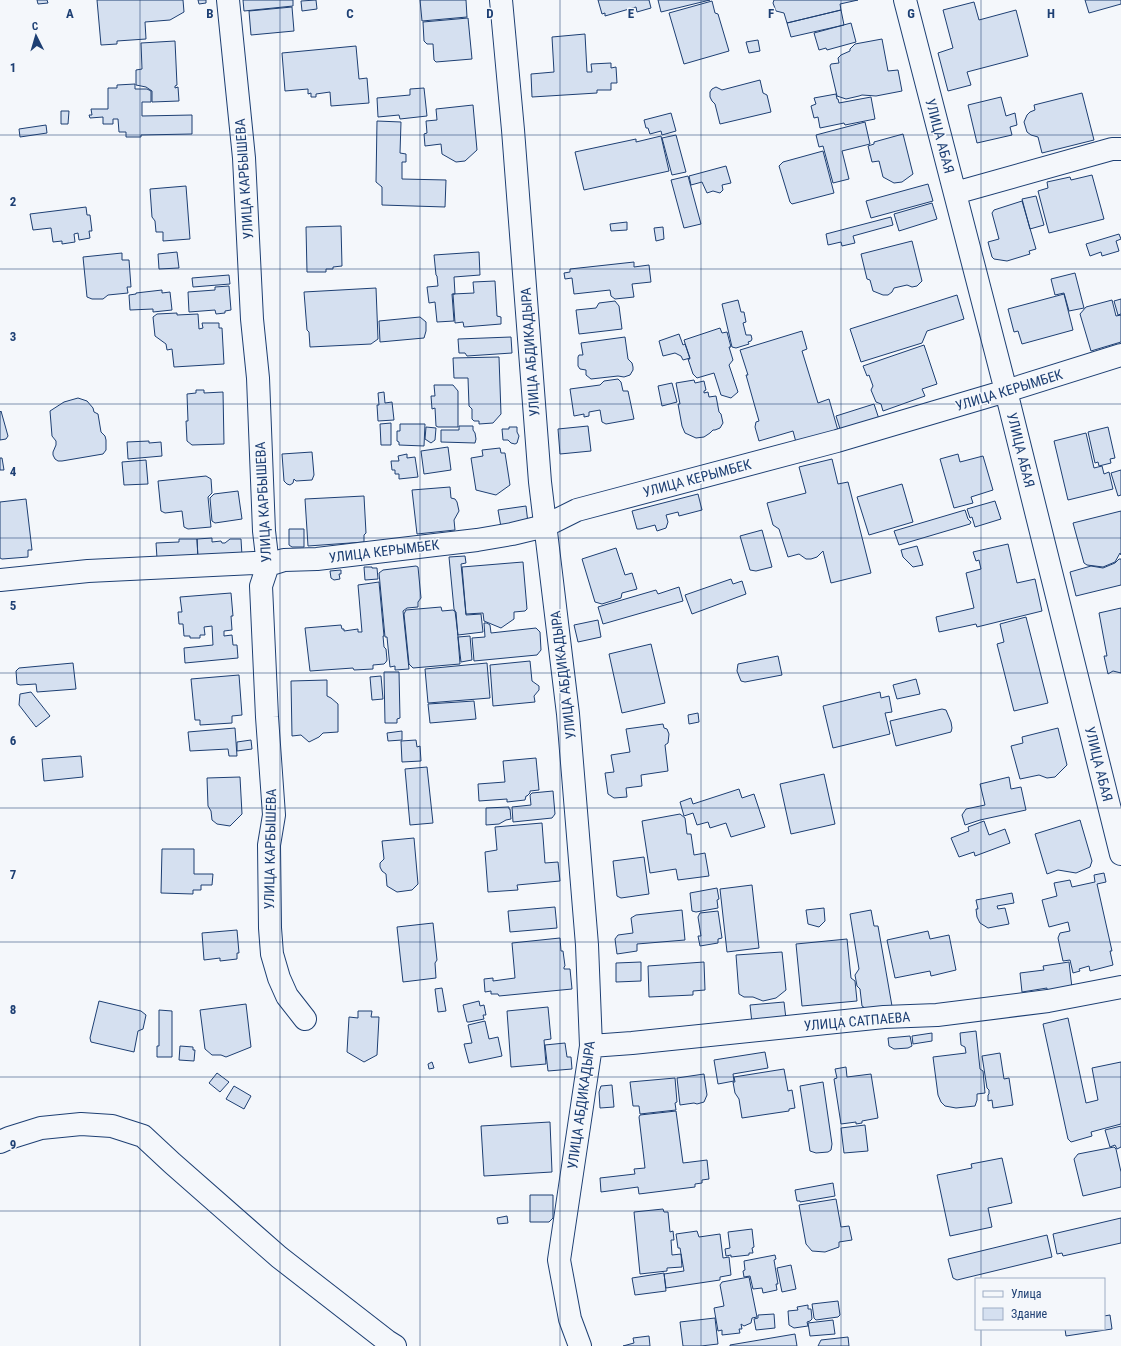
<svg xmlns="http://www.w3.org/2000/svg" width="1121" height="1346" font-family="'Roboto Condensed',sans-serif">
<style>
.building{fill:#d5e0f0;stroke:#1d3f73}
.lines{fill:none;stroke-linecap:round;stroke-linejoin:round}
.minor-casing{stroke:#1d3f73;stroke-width:24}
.minor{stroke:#f4f7fb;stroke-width:22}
.grid{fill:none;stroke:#1d3f73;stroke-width:1;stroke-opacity:0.55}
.labels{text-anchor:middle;stroke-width:3;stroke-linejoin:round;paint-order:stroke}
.street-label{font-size:14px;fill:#1d3f73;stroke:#f4f7fb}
.grid-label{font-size:13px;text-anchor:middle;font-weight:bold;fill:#1d3f73;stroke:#f4f7fb;stroke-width:3;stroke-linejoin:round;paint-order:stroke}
</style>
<rect width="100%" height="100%" fill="#f4f7fb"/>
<path class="building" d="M37,0H47L48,3L38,4Z
M97,0H183L184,12L170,20L145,22L146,39L117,41V44L101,45Z
M198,0H206V3L199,4Z
M243,0H293V6L244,11Z
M316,0L317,9L302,11L301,1Z
M420,0H466L467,17L422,21Z
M598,0H649L651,8L637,12L636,7L605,16V13L602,14Z
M658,0H710L661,12Z
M774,0H858L840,4L841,10L787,23L784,13L776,11L773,3Z
M1085,0H1121V4L1089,13Z
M712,1L715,13L718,14L729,51L684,64L669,13Z
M974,2L979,20L1016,10L1028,56L967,72L971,85L948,91L938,53L953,48L943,10Z
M292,7L294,31L251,35L249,11Z
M841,10L844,25L791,37L787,23Z
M468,18L472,59L436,62L434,60L433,44H427L424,41L423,22Z
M851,23L856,42L827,50L826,48L819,50L814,33Z
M585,34L587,72H592L591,64L611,63V68L616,67L617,83H611V90H597V93L532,97L531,74L554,72L552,37Z
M882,39L888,71L898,70L902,91L876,96L862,95L859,96L846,99L837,96L830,66L831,64L839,63L838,58L841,55L850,51V49L855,44Z
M758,40L760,51L749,53L746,42Z
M175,41L177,85L175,86V88L178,87L179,101L152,102V91L146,87L136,85V70L142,69L141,43Z
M356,46L359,79L367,78L369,103L331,106L330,92L316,94V97H311V93L308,94V89L285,91L282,53Z
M760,80L763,93L767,95L771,112L720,124L715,104L712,101L710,97V92L712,89L716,87L722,90Z
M135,84V89H147L151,91V102H142V116L192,115V134L141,135V137H126V132H119L118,119H113V124H103V117L90,118L89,115H92L91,109H108V88H117V85Z
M424,88L427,116L400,119L399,115L378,117L377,98L410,95V89Z
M1082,93L1094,140L1042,153L1038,137L1031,135L1027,132L1024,122L1027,115L1030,112L1035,110L1034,105Z
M836,94L837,99H838L839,103L871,97L875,119L845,125L844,123L820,128L818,117L814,118L811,106L816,104L814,98Z
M1001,97L1006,116L1015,113L1017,125L1010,127L1012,135L977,143L968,105Z
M473,105L477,150L465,161L456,162L442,154L441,144L425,146L424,134L427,133L426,121L437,120L436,109Z
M61,111H69L68,124H61Z
M671,113L676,131L662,135L661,131L650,134L648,128H646L644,120Z
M377,121L401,122L400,153L406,154V162H402V179L446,180L445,207L382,205V187L376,182Z
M865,122L870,144L842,151L849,179L833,183L823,146L819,147L816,135Z
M46,125L47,133L20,137L19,129Z
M903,134L913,174L902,182L894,183L883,177L879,161L872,162L868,146L874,144V142Z
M676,135L686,172L672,175L662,138Z
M661,136L669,171L584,190L575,152L636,139V142Z
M823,151L834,193L792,204L790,202L779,166L783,162Z
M726,166L731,183L722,185L723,190L720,193L713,191L707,193L702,182L691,185L689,176Z
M1092,175L1104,219L1049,233L1038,191L1048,188L1047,182L1070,177L1071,180Z
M688,176L701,224L684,228L671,180Z
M928,184L933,201L871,218L866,201Z
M186,186L190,239L163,241V232H156L155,221L152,217L150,189Z
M1036,196L1044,225L1030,229L1022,199Z
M1022,201L1036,249L1029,251L1030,254L1007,261L994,259L992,257L988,242L999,239L992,213L994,210Z
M932,203L937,219L899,231L894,214Z
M86,207L87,215H90L92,231H89L90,238L79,240L78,233L74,234L75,242L62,244V241L53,242L51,228L33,230L30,214Z
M891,217L893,225L853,236L855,243L842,246L841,242L828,245L826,234Z
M627,222V230L611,231L610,224Z
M341,226L342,266L333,267V269H326V272H307L306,227Z
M663,227L664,239L656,241L654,228Z
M1119,234L1121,239L1116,241L1119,251L1102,256L1101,252L1090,256L1086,244Z
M912,241L922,281L917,286L912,287L907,285L894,288L892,292L888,295H883L873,291L870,280L867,279L861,254Z
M177,252L179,268L159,269L158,254Z
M479,252L480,275L454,277L455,294H452L454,321L437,322L435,302L429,303L427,287L438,286L437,276L436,275L434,255Z
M122,253V260H129L131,287H127L128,293L108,295L103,299H92L87,297L83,257Z
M634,262V267L649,265L651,282L632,284L634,297L615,299L611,296L610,290L574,294L572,278L565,279L564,273L570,272V269Z
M1075,273L1084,308L1069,311L1064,293L1055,295L1051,279Z
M229,275L230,284L193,287L192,278Z
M495,281L497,316L501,317V324L464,327L463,322L455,323L453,294L474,293L473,282Z
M229,286L231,310L225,311V313L216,314L215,310L189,312L188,292L215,290V287Z
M376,288L378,339L371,344L310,347L309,332L307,330L304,292Z
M162,290V293L170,292L172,310L153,312V309L130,310L129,295L136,294V293Z
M1064,294L1073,330L1022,344L1018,331L1014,332L1008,309Z
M957,295L964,319L927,331L922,343L861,362L850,329Z
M1121,299V314L1118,315L1114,301Z
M738,300L741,312H744L746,322L743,323L746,335H751L752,339L751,341L748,342L749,344L736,348L732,347L722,304Z
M1112,300L1116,316L1121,315V342L1091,351L1080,314L1086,307Z
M615,301L619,306L622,329L579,334L576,310L596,308L599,303Z
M177,313V315L198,314L199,329L203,328L202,323H219V328H222L224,364L174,367L172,349L167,350L166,344L155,336L153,317L157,314Z
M420,317L426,322V331L424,338L380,342L379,321Z
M720,328L722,333L727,332L731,347H729L733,360L729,365L738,392L731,398L721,395L714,373L697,378L693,374L688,359H690L684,340Z
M802,331L807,349L802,351L818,403L829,399L839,434L797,446L793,431L759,441L755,427L756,422L759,421L746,375H748L740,350Z
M679,334L683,345L685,344L690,358L683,360L681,356L675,353L663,356L659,341Z
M511,337L512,353L467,356L465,353H459L458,339Z
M625,337L628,359L632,363L633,367V370L630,375L624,377L618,376L591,379L586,375V370L580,369L578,366V357L579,355H583L581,343Z
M924,345L937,384L922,389L925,396L883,411L881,404L876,402L871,390L873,386L869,375L867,376L863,366Z
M499,357L501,414L493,423L479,424V421H474L472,419V409L469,406L468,378H454L453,358Z
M618,379L621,382L623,391H628L634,419L606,424L602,422L600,410L589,412V416L584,417V414L574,416L570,389L600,385L604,381Z
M694,380L695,383L704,381L706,390L704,391V393L708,392L709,397L716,396L719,412L721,414L723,423L720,428L715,430H713L710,433L704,437L696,438L685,433L682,426L678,404H680L676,383Z
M672,383L677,402L662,406L658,386Z
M434,385H453L458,391V427H438L436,426L435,408L432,409L431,396H435Z
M196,390H204V393L223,392L224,444L192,445L187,441L186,421H188L187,394L196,393Z
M384,392L385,403L392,402L394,420L378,421L377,405H379L378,393Z
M78,398L87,401L93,408L94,412L98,414L101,432L105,436L106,440V450L103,454L62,461H58L55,459L53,455V452L56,445V441L52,436L50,411L64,402Z
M874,404L879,419L841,432L836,416Z
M1,411L8,436L6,439L0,440V412Z
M391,423V445H381L380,424Z
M400,424H425L424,446L399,445V442L397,441V431H400Z
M459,426H473V430L475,433L476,439L475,443L441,442V430H459Z
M588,426L591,451L560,454L558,429Z
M426,427L436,428L435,440L431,443L425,439Z
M509,427H517V432L519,436L517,443L515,444L511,443L508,440H503L502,429H509Z
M1108,427L1115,458L1110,459L1111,463L1099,466L1098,462L1095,463L1088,432Z
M1086,433L1094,468L1102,466L1104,474L1109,472L1113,489L1068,500L1054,441Z
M149,441V443L161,442L162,456L128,459L127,442Z
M448,447L451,470L424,474L421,451Z
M500,448L501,453H505L510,485L496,495L476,490L471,458L483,456L482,450Z
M312,452L314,475L312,480L296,481L294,479L293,483L290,485L287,484L284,481L282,454Z
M407,454V458L415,457L418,477L399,479V474H395V470H392L391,461H399L398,456Z
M958,454L960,462L983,456L993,490L971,497L973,503L954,508L940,459Z
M0,458H2L4,470H0Z
M832,459L838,484L848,482L871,573L831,583L823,551L817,557L811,559H806L799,554L788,557L779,529L773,525L767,503L806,493L799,467Z
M146,460L148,484L124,485L122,462Z
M1121,470V495L1118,496L1111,473Z
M206,476L211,479L212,493L208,497L211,527L188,529L184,527L182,511L165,513L161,511L158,481Z
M902,484L913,522L869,535L857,497Z
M450,487L451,498L455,499L457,502L459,511L454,520L455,530L417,534L412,490Z
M238,491L242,519L215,523L212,521L210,498L214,494Z
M698,494L702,510L679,516L678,512L666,515L668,522L666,528L657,531L655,525L640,529H637L632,511Z
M364,496L366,533L364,535V542L308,546L305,499Z
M26,499L32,550H28V557L2,559L0,558V502Z
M995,501L1001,519L975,527L972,517L970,518L967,509Z
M526,506L528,523L501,527L498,510Z
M965,510L968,519L971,522L970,524L899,545L894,531Z
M1121,511V555L1120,553L1115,562L1103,567L1087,565L1084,563L1073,523Z
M289,529H304V547H292L289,545Z
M762,530L772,567L756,571L750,570L740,536Z
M212,538V542L221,541L222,543H225L230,539H241L242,556L198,559L197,539Z
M179,539H197L198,559L157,558L156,543L179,542Z
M1008,544L1017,583L1035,579L1042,611L977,627L976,624L939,632L936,617L974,608L966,573L981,569L979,560L976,561L973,552Z
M917,546L923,565L913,567L903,557L901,550Z
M616,548L625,575L632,573L637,589L622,593L621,598L602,604L595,602L582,559Z
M465,556L466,563L461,564L466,615L481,614L483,632L458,635L455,611L454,609L449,557Z
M1119,559H1121V585L1076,596L1070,572L1091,566L1103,568L1115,563Z
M523,562L527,609L525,611L514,612V619L501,628L484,621L483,613L466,614L462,567Z
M416,566L418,567L421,598L418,602V607L407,608L403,611L409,669L395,670V666L390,667L387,637H385L379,573L383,570Z
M364,567H372V568H377L378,579L365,580Z
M341,570V574H339L340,579L334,580L331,578L330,571Z
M731,579L733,584L742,581L746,594L692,614L685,595Z
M379,582L384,636H383L384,647L386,649L387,660L386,662L384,664L373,665V669L354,670L353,668L310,671L305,628L341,625L342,629H344V631L358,629V632H362L358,585Z
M679,587L683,601L603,624L598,607L656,590L658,594Z
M231,593L233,616H231L232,630L224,631V636L232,635L233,645H237L238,658L185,663L184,648L213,645L212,626L204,627L205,635H200V638H190V636H184L183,624H179L178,612H182L180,597Z
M441,607L442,611L453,610L456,612L460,664L413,668L409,664L404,614L406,610Z
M1121,608V673L1113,671L1108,674L1104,656H1107L1099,613Z
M1026,617L1048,703L1014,711L997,644L1004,642L1000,624Z
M598,620L601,637L578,642L574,625Z
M484,623H487L490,625L491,633L536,628L540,632L541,650L537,655L474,661L472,638L485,637Z
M470,636L472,660L461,662L458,637Z
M651,644L665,703L622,713L609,654Z
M778,656L782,675L745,682L741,681L737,671L738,664Z
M530,661L532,681L539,686V690L534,696L535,702L493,706L490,665Z
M73,663L76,689L37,692L36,684L20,685L17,684L16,671L19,668Z
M487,663L490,698L428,703L425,669Z
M384,672H399L400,718L397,719V723H385Z
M239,675L242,715L232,716V723L200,725V720H195L191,679Z
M381,676L383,699L372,700L370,677Z
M916,679L920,694L897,699L893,685Z
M327,680V696L331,698L338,704V732L323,733L319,737L309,742L301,735L292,736L291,681Z
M31,692L50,716L36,727L19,705L20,694Z
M880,692L881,698L889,696L892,712L885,713L890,734L833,748L823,706Z
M474,701L476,719L430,723L428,704Z
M942,709L946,710L951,722L952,728L951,732L896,746L890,721Z
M698,713L699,722L689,724L688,715Z
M663,724L664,728L667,729L669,734L668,743L665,745L668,771L641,775L642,786L626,788L627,797L614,798L608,794L605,773L614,772L611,755L630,752L626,729Z
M235,728L237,756H229L228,749L190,751L188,732Z
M1058,728L1067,765L1055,777L1047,778L1039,775L1020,779L1011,746L1023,743L1022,737Z
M402,731V740L388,741L387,733Z
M251,740L252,749L237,751V742Z
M416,740L417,747L420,746L421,761L402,762L401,741Z
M81,756L83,777L44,781L42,759Z
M536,758L539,790L530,791V793L527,796H526L525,800L507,802V799L479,801L478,784L505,782L503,761Z
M427,767L433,823L410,825L405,769Z
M824,774L835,824L791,834L780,784Z
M240,777L242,814L230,826L217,824L212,820L211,811L208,806L207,778Z
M1009,777L1011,789L1021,787L1026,810L980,820L965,825L962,815L966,809L985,805L980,784Z
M739,789L742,798L754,794L765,827L731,837L726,823L710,828L708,822L697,825L693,813L684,816L680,802L691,798L693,804Z
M553,791L555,814L552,818L513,822L512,807L531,805L530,795L532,793Z
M509,807V809H510L511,819L506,820L499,824L486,825V808Z
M680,814L685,818L687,834H691L694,855L705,853L709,876L678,880L676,869L650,873L642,821Z
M1080,820L1092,861L1090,867L1076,873L1058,870L1047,874L1035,834Z
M984,821L989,835L1005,829L1010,843L975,856L974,852L959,857L951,838L969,831L968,827Z
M542,823L545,863L558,862L560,881L517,885L518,890L488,892L485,852L497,850L495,827Z
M414,838L418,884L412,890L397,892L387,886L386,874L382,871L380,867V863L384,859L382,841Z
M162,849H194V874H213L212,885H201V890H193V894L161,893Z
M644,857L649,894L621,898L617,896L613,861Z
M1104,873L1106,882L1097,884L1112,951H1110L1113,965L1090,971L1089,966L1079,969L1080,971L1073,973L1070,960L1063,961L1058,938L1060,933L1070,931L1068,922L1049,927L1042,900L1057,896L1054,883L1070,880L1072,887L1095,882L1094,875Z
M752,885L759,948L727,952L720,889Z
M717,888L719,899L717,900L718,908L696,912L692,911L690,893Z
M1012,893L1014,903L997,906L998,909L1005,908L1009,924L988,928L980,923L977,917L976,909H978L976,900Z
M555,907L557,928L510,932L508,911Z
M824,908L825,921L819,927L808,924L806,910Z
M682,910L685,940L637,944V951L617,954L615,939L618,935L633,933L631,918L636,915Z
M871,910L874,926H878L892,1006L868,1010L862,1006L860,989L857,986L855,975L859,969L850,914Z
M718,911L722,938L718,939V943L700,946L698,936H701L698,917L700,913Z
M433,923L437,960L435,963L436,978L403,982L397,927Z
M237,930L239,953H237V959L220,961V958L204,960L202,933Z
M928,931L930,939L949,935L956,970L931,976L930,971L895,978L887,940Z
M560,938L561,951H563L565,966L564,967V969H570L572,989L499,996L498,994H491V991L485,992L484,979L493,978V981L515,978L512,943Z
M847,939L851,978L855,981L857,1001L802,1006L796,944Z
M782,952L786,990L776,998L763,1001L753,997H744L739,994L736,955Z
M641,962V981L616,982V963Z
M704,962L705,990L693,991V995L649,997L648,966Z
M1069,962L1072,988L1047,991V988L1022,992L1020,973L1044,970L1043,966Z
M442,988L446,1011L438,1012L435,989Z
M99,1001L141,1011L146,1015L143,1029L138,1031L134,1052L91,1042L90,1038Z
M479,1001L480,1006L484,1005L486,1015H483L484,1019L469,1022H467L463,1005Z
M784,1002L786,1019L752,1023L750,1005Z
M246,1004L251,1047L226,1057L221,1055H212L205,1049L200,1010Z
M548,1007L551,1039L544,1040L546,1064L511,1067L507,1011Z
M159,1010L172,1011V1057H157V1046H159Z
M358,1011H372L371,1017H379L377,1055L364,1062L347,1052L349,1017L358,1018Z
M1068,1018L1086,1103L1098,1100L1092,1068L1121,1062V1124L1091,1132L1092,1136L1071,1142L1068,1139L1043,1024Z
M485,1021L489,1039L498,1037L502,1056L469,1063L464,1044L472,1043L468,1025Z
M976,1031L980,1069L983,1071L985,1093L977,1094V1100L975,1106L956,1108L945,1106L941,1102L938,1095L933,1057L966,1053L965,1047L961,1045L960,1033Z
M932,1033V1041L913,1044L912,1036Z
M910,1036L912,1046L908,1048L894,1049L889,1046L888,1038Z
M565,1043L567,1057H571L572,1069L548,1071L545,1045Z
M180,1046L193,1047V1050H195L194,1061L179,1060Z
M765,1052L768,1068L733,1074L734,1081L718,1084L714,1060Z
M1000,1053L1004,1079L1009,1078L1013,1105L993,1108L992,1100L988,1101V1095L989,1094V1090L987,1088L982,1056Z
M432,1062L434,1068L429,1069L428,1064Z
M846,1067L847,1077L871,1074L878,1118L862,1121V1123L856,1124V1122L841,1124L834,1079L837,1078L835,1069Z
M784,1069L788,1091L792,1090L795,1108L789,1109V1111L742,1118L739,1099L735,1093L733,1082H735L734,1077Z
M217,1073L229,1082L220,1092L209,1083Z
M704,1074L707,1095L704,1102L697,1104L694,1103L680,1105L677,1078Z
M675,1078L677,1102L675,1103L676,1110L640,1114L639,1106H633L630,1082Z
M823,1082L832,1144L831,1150L828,1152L816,1153L810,1151L800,1086Z
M612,1085L614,1107L600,1108L599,1092L601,1086Z
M234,1086L251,1096L244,1109L226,1099Z
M676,1111L683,1163L707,1160L709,1179L702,1180V1183L695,1184V1187L639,1194L638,1187L601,1192L600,1178L635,1174L634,1169L645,1168L639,1117L640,1115Z
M550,1122L552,1172L484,1176L481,1126Z
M865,1125L868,1151L844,1153L841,1128Z
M1121,1126V1147L1117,1149L1115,1145L1110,1147L1105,1130Z
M1114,1147L1116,1149L1121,1172V1187L1083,1196L1074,1159L1078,1154Z
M1002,1158L1012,1203L988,1208L992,1227L950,1236L937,1175L972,1168L971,1164Z
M833,1183L835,1196L800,1202V1201H797L795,1190Z
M530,1195H553V1218L549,1222H530Z
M836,1199L841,1227L849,1226L852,1240L839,1242V1247L825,1252L812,1251L806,1244L799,1205Z
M663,1209L664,1212H668L670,1232L673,1231L674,1240H671L672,1255L681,1254L682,1267L667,1268V1271L640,1274L634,1212Z
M507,1216L508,1223L498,1224L497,1218Z
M1121,1218V1243L1063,1256L1062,1253L1057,1254L1053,1234Z
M752,1229L754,1247L752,1248L753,1253H749V1255L731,1257V1255L726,1256L725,1249L730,1248L728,1232Z
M697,1231L699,1237L720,1234L723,1258L729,1257L731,1275L720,1277V1280L666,1288L664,1274L684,1271L680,1248H678L676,1234Z
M1047,1235L1052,1257L957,1280L953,1278L948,1259Z
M775,1255L776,1259L774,1260L778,1284H776L777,1290L763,1293L762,1288L753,1289L750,1276L744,1277L743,1271L745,1270L744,1261Z
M791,1265L796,1289L782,1292L777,1268Z
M664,1273L666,1291L635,1295L632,1278Z
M749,1277L757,1317L752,1318L751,1323L744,1326L741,1324L742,1329H739L740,1333L722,1335V1330L718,1331L714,1308L724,1306L720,1285L722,1282Z
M838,1301L840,1315L838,1317L816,1320L814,1318L812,1304Z
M808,1305V1309H811L812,1319L810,1321L807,1322L808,1326L794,1328L789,1325L788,1311L798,1310L797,1307Z
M774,1314L775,1328L756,1330L754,1319L758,1318V1315Z
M1110,1315L1112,1329L1066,1336L1065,1329H1104V1316Z
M715,1318L718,1344L701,1346H683L680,1322Z
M833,1320L835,1334L810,1336L808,1323Z
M795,1334L797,1346H730V1345Z
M649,1336L650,1346H623L634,1343L633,1338Z
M848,1337L849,1346H818L821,1340Z"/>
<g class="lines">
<defs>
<path id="minor" d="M228,0L244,158L252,319L258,378L264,531L268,565L261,586L267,717L274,815L269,845L270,928L272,954L279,978L287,996L305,1019
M501,0L513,130L540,482L568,714L587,945L591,1046L559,1260L570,1319L580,1346
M905,0L1006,391L1121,854
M955,193L1112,149H1121
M0,580L88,571L254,563L268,565L284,560L317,559L477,540L512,534L545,526L577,510L837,441L1006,391L1121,355
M591,1046L632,1043L884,1017L937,1015L1048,1001L1121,987
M0,1142L9,1138L41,1128L81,1124L112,1126L143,1136L172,1163L279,1257L387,1341L395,1346"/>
</defs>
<use href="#minor" class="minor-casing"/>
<use href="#minor" class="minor"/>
</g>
<path class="grid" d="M140,0V1346M280,0V1346M420,0V1346M560,0V1346M701,0V1346M841,0V1346M981,0V1279M0,135H1121M0,269H1121M0,404H1121M0,538H1121M0,673H1121M0,808H1121M0,942H1121M0,1077H1121M0,1211H1121M981,1329V1346"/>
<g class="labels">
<g class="street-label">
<text transform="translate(940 136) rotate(75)" y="5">УЛИЦА АБАЯ</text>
<text transform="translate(244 179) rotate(-94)" y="5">УЛИЦА КАРБЫШЕВА</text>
<text transform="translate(530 352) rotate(-94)" y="5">УЛИЦА АБДИКАДЫРА</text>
<text transform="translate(1009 390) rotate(-17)" y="5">УЛИЦА КЕРЫМБЕК</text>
<text transform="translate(1021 450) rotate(76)" y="5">УЛИЦА АБАЯ</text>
<text transform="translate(697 478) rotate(-15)" y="5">УЛИЦА КЕРЫМБЕК</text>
<text transform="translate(263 502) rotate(-93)" y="5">УЛИЦА КАРБЫШЕВА</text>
<text transform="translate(384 551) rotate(-7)" y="5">УЛИЦА КЕРЫМБЕК</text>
<text transform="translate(563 675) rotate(-97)" y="5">УЛИЦА АБДИКАДЫРА</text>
<text transform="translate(1099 764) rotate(76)" y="5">УЛИЦА АБАЯ</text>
<text transform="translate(270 849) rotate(-89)" y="5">УЛИЦА КАРБЫШЕВА</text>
<text transform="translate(857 1021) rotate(-5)" y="5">УЛИЦА САТПАЕВА</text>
<text transform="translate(581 1105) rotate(-82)" y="5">УЛИЦА АБДИКАДЫРА</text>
</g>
</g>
<g class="grid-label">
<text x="70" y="18">A</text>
<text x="210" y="18">B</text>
<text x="350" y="18">C</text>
<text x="490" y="18">D</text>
<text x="631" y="18">E</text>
<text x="771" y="18">F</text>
<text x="911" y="18">G</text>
<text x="1051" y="18">H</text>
<text x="13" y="72">1</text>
<text x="13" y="206">2</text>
<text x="13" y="341">3</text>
<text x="13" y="476">4</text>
<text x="13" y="610">5</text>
<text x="13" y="745">6</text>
<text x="13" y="879">7</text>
<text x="13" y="1014">8</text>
<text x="13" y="1149">9</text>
</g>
<rect x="975" y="1278" width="130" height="52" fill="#f4f7fb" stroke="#9eadc5"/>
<rect x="983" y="1291" width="20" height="6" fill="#f4f7fb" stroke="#9eadc5"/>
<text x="1011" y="1298" font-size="12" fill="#1d3f73">Улица</text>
<rect x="983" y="1308" width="20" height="12" fill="#d5e0f0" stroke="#9eadc5"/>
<text x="1011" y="1318" font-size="12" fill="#1d3f73">Здание</text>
<g transform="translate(36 36) rotate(355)" stroke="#f4f7fb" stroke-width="3" paint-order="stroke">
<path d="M0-3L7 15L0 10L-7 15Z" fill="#1d3f73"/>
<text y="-6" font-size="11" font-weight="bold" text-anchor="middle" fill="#1d3f73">С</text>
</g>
</svg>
